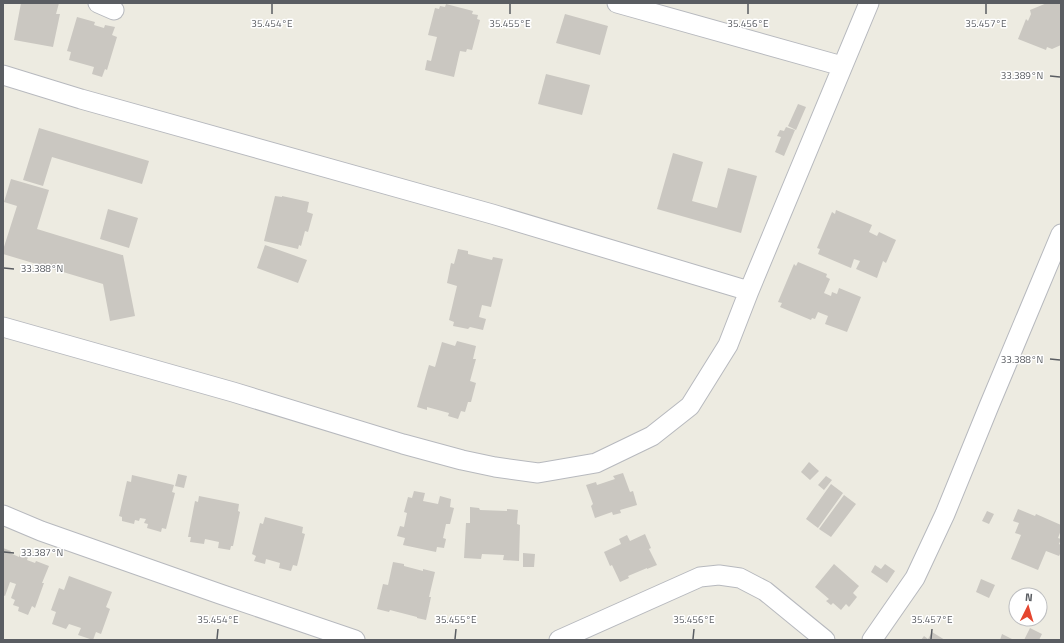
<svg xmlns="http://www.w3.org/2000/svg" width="1064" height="643" font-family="'Titillium Web',sans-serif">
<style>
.building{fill:#cac7c1}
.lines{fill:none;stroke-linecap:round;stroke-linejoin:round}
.minor-casing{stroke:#b7b9be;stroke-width:21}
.minor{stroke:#fff;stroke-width:19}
.ticks{fill:none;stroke:#5a5d62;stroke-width:1.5}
.ticks-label{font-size:10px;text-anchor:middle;fill:#5a5d62;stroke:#fff;stroke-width:3;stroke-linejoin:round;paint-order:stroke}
</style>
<rect width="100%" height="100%" fill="#edebe1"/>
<path class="building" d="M21,3H59L56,14H60L53,47L14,40Z
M1047,3H1061V45L1052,49L1047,47L1046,50L1018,39L1026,19L1028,21L1031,14L1030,10Z
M446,4L473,11L472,14L478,15L477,19L480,20L472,50L467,49L466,52L460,51L454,77L425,70L427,60L431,61L437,37L428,35L435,8L439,9L440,6L445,7Z
M565,14L608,26L600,55L556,43Z
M77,17L95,22L94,25L104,28L105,25L115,27L112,35L117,37L107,70L105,69L102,77L92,74L94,67L69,60L71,52L67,51Z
M546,74L590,85L582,115L538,104Z
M798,104L806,107L796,130L788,126Z
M786,127L795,130L784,156L775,152L781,137L777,136L780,130L784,131Z
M39,128L149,161L142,184L52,157L43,186L23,180Z
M673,153L703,162L692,201L717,208L728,168L757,176L741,233L657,209Z
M11,179L49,190L37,229L122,255H123L135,316L110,321L103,284L3,254V250L17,206L4,202Z
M275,196L282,197V196L309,202L307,212L313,214L308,232L305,231L301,246L299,245L298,249L264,241Z
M108,209L138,218L129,248L100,239Z
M836,210L872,225L869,232L877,236L879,232L896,240L886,263L883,261L877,278L856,269L860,261L854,259L851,268L818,254L820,249L817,248L832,212L835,214Z
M265,245L307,260L298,283L257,268Z
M458,249L468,251V254L492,260L493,257L503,259L491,307L482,305L479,317L486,319L483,330L470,327L468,329L453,326L454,322L449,320L457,286L447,283L451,263L454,264Z
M798,262L827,274L826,277L830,279L824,293L831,296L832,292L837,294L839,288L861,297L847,332L825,324L828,316L818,312L815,319L812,318L811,320L780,307L782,303L778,302L794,264L796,266Z
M457,341L476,346L473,359H476L470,381L476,383L471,402H468L465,412L461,411L458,419L448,416L449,413L427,407V410L417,407L429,365L435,367L442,342L455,346Z
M809,462L819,471L810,480L801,472Z
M623,473L630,492L633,491L637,505L620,510L621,513L613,515L612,512L595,518L591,506L593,504L586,485L596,482L597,485L615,479L613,476Z
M178,474L187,476L184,488L175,486Z
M132,475L174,485L172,492L175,493L166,529L162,528L161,532L147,528L148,524L144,523L146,519L140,518L139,521L135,520L134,524L122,521V517L119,516L127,481L131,482Z
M826,476L832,480L824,490L818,485Z
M831,484L843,493L818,528L806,519Z
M414,491L425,493L423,501L438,504L440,496L451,499L450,507L454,508L450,524H446L443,538L446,539L444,548L437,547L436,552L403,545L405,538L397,536L400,526L404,527L407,513L404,512L408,497L412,498Z
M844,495L856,504L831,537L819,529Z
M199,496L239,504L238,511L240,512L233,546H231L230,550L218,548L219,542L205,539L204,544L190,542L191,537H188L195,501L198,502Z
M470,507L479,508L480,510L507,511V509L518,510L517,524L520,525L519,561L503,560L504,555L482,554L481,559L464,558L466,523H470Z
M1018,509L1035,516L1036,514L1061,525V530L1058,538L1061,539L1059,544L1061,545V552L1059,556L1046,551L1038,570L1011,559L1021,535L1015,533L1019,523L1013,521Z
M987,511L994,514L989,524L982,521Z
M265,517L303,527L302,533L305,534L297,566L293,565L291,571L279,568L280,563L266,559L265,564L254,561L256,556L252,554L260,523L263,524Z
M645,534L651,548L649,549L657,565L647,569V568L628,576L629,578L620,582L612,565L610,566L604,552L621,544L619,539L627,535L630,541Z
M3,548L11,551L10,553L19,557L20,554L28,557L27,560L35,563L36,561L49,566L42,583H44L35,608L32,606L28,615L18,611L19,607L13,605L15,600L11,598L16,584L10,582L5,596L3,595Z
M523,553L535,554L534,567H523Z
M393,562L404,564V566L423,571V569L435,572L429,597H431L426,620L417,618V617L390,610L389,612L377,609L383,584L388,585Z
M834,564L859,586L853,593L857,597L849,607L846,604L841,610L833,603L831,605L826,601L829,599L815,587Z
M885,564L895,571L887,583L871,572L875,565L881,569Z
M69,576L112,592L106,607L110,609L101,634L96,632L93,640L78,635L81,628L69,624L66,629L52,624L56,612L51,610L59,588L64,590Z
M981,579L995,585L989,598L976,592Z
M1030,628L1042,634L1039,640H1024Z
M932,632L945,640H921L924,636L928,639Z
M1002,634L1014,640H1000Z"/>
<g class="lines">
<defs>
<path id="minor" d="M98,3L114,10
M617,3L842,66
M3,75L81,99L492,214L749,291
M3,327L233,392L403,444L462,460L495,467L538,473L596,463L652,436L690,406L728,345L749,291L869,3
M3,515L41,531L220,594L355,640
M559,640L700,577L719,575L740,578L765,591L825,640
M872,640L915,578L945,514L989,406L1061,234"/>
</defs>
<use href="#minor" class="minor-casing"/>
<use href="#minor" class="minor"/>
</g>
<path class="ticks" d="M272,14V4M510,14V4M748,14V4M986,14V4M1050,76L1060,77M4,268L14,269M1050,359L1060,360M4,552L14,553M217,639L218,629M455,639L456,629M693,639L694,629M931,639L932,629"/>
<g class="ticks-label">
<text x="272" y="27">35.454°E</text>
<text x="510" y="27">35.455°E</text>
<text x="748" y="27">35.456°E</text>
<text x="986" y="27">35.457°E</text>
<text x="1022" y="79">33.389°N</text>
<text x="42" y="272">33.388°N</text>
<text x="1022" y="363">33.388°N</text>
<text x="42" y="556">33.387°N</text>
<text x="218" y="623">35.454°E</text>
<text x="456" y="623">35.455°E</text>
<text x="694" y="623">35.456°E</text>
<text x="932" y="623">35.457°E</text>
</g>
<rect width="1064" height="643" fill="none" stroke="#5a5d62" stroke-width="8"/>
<g transform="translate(1028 607) rotate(5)"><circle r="19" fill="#ffffff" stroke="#bdbec0"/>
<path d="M0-3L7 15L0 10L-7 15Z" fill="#e5462f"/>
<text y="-6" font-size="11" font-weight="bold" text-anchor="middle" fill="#5a5d62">N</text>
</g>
</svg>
